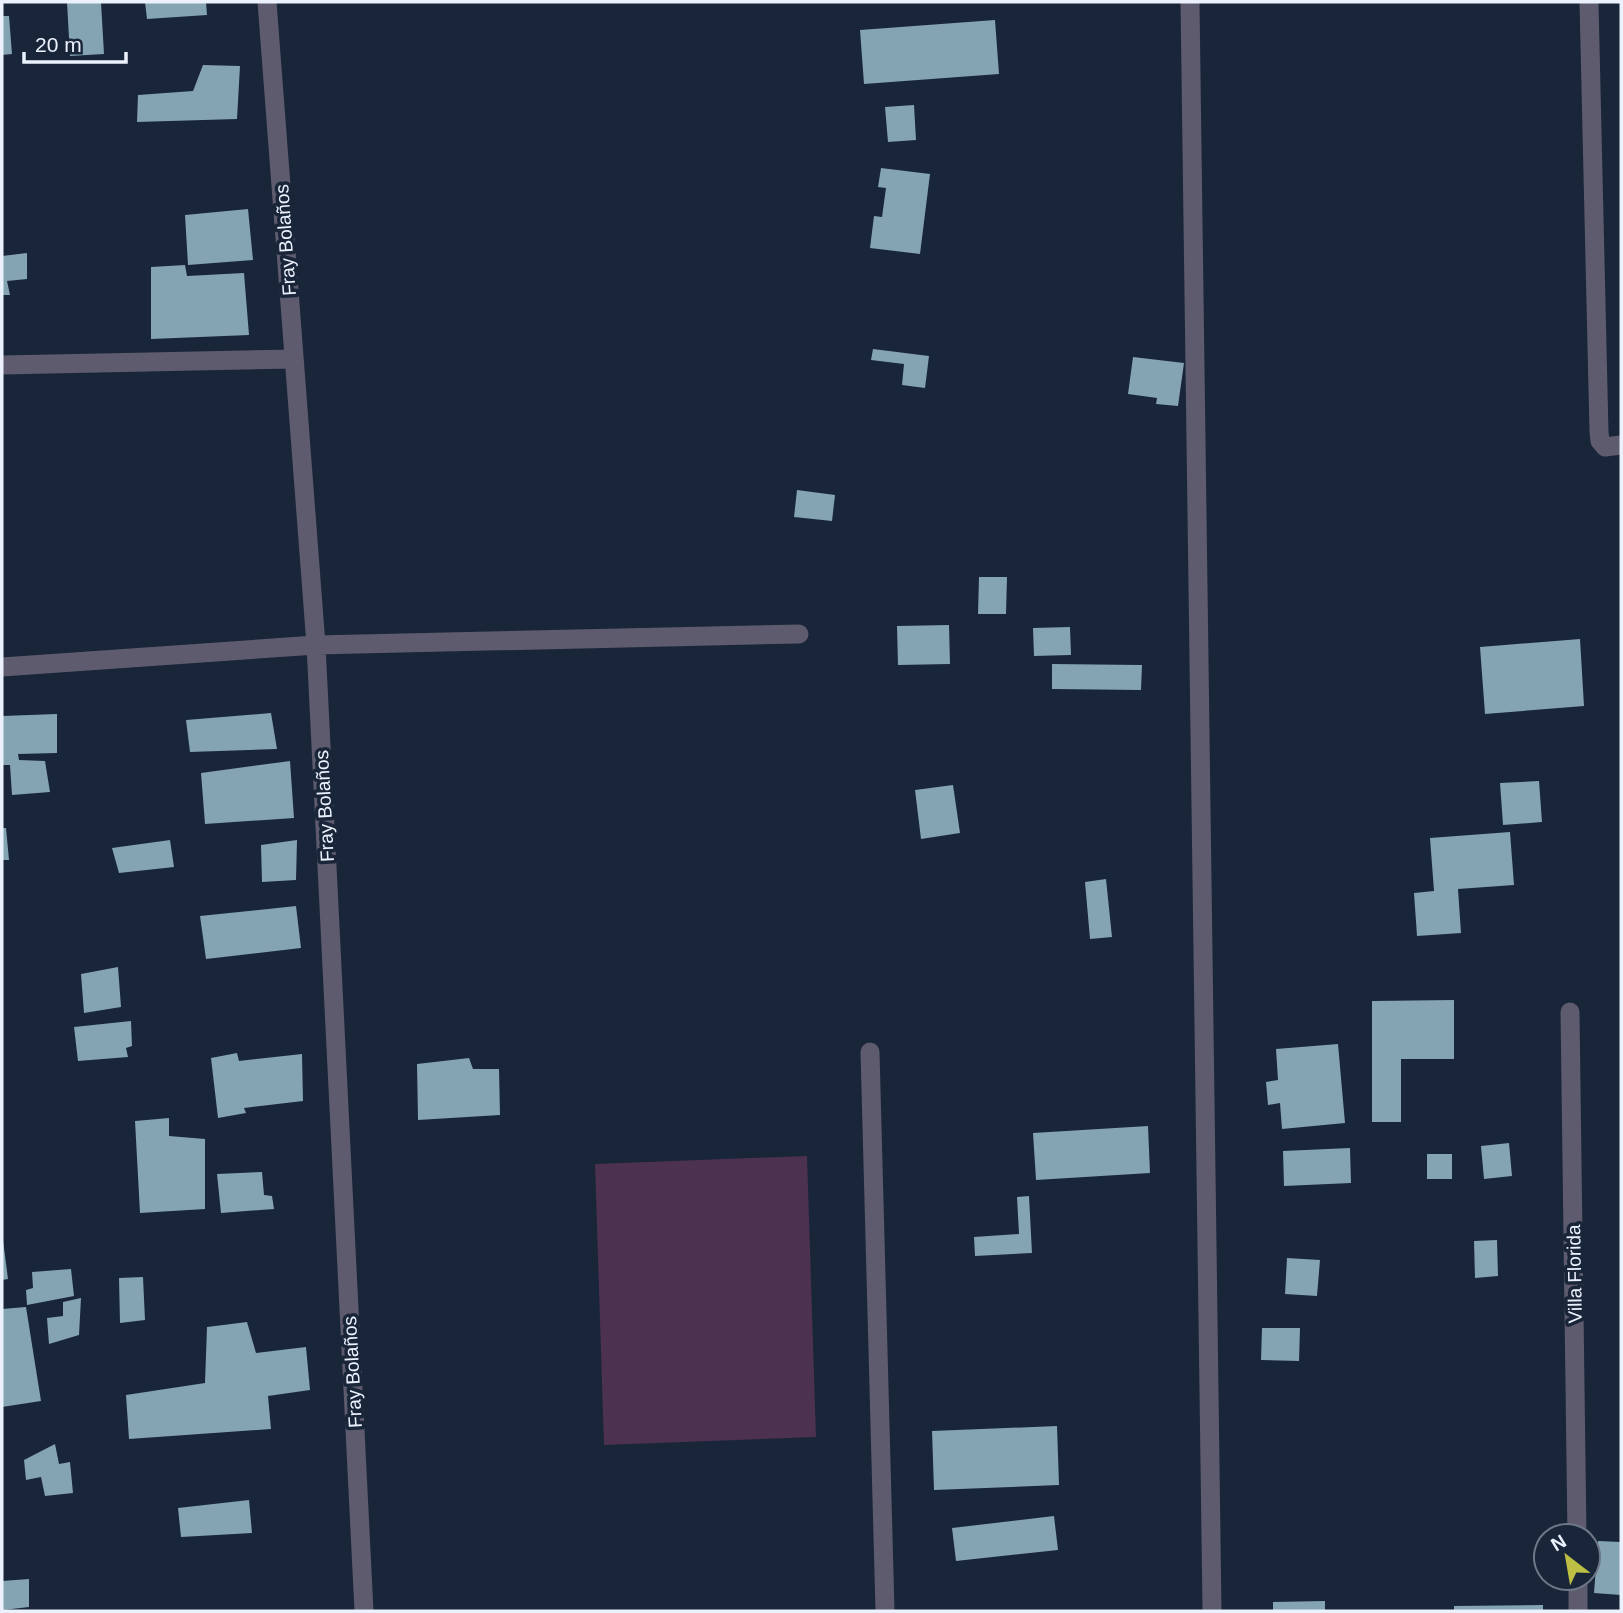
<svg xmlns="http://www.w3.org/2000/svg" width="1623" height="1613" font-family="Helvetica,sans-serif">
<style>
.green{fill:#4c3151}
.building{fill:#84a3b3}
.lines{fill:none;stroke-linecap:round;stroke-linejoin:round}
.minor{stroke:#5d5b6d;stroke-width:19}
.labels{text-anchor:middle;stroke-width:7;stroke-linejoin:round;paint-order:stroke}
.street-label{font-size:19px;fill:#ecf2fd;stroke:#192539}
</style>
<rect width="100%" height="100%" fill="#192539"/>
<path class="green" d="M807,1156L816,1437L604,1445L595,1164Z"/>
<path class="building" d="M67,2H101L104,54L70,56Z
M145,2H206L207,15L147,19Z
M2,16H9L12,54L2,55Z
M995,20L999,74L864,84L860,30Z
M203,65L240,66L237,119L137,122L138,95L193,91Z
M914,105L916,140L888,142L885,107Z
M881,168L930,174L920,254L870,248L874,216L882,217L886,188L878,187Z
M248,209L253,260L188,265L185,215Z
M27,253V279L7,281L10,295H2V256Z
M185,265L187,276L244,273L249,335L151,339V267Z
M873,349L929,356L925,388L902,385L904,364L871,360Z
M1133,357L1184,363L1178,406L1156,404L1157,398L1128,394Z
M797,490L835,495L832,521L794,517Z
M979,577H1007L1006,614H978Z
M949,625L950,664L898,665L897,626Z
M1070,627L1071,655L1034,656L1033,628Z
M1580,639L1584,706L1485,714L1480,647Z
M1052,664L1142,665L1141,690L1052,689Z
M271,713L277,749L190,752L186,720Z
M57,714V753L18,754L19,760L45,761L50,792L12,795L10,765H2V716Z
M290,761L294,818L205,824L201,773Z
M1539,781L1542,822L1503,825L1500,783Z
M953,785L960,833L921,839L915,790Z
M2,828H6L9,860H2Z
M1510,832L1514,885L1458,889L1461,933L1417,936L1414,893L1434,891L1430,838Z
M170,840L174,867L119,873L112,848Z
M297,840L296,880L262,882L261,845Z
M1106,879L1112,937L1090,939L1085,882Z
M296,906L301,948L206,959L200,916Z
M118,967L121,1007L84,1013L81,974Z
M1454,1000V1059H1401V1122H1372V1001Z
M131,1021L132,1046L126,1048L128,1057L78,1061L74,1027Z
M1338,1044L1345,1123L1282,1129L1280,1103L1268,1105L1266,1082L1278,1080L1276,1049Z
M237,1053L239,1061L302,1054L303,1101L244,1108L246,1113L218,1118L211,1058Z
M469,1058L473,1069H499L500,1115L418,1120L417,1064Z
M169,1118V1136L205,1139V1209L140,1213L135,1121Z
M1148,1126L1150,1173L1036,1180L1033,1133Z
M1509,1143L1512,1176L1484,1179L1481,1146Z
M1350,1148L1351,1183L1284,1186L1283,1151Z
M1427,1154H1452V1179H1427Z
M262,1172L264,1195L272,1196L274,1209L221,1213L217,1174Z
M1029,1196L1032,1253L975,1256L974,1237L1019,1234L1017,1197Z
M2,1240H3L8,1279L2,1280Z
M1497,1240L1498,1276L1475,1278L1474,1241Z
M1287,1258L1320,1260L1317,1296L1285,1294Z
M71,1269L74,1296L27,1305L26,1290L33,1288L32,1272Z
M143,1277L145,1320L120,1323L119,1278Z
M81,1298L79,1335L49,1344L47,1318L63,1316V1302Z
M26,1307L41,1401L2,1407V1309Z
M247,1322L256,1353L306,1347L310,1390L268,1396L271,1429L129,1439L126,1395L205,1383L207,1327Z
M1262,1328H1300L1299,1361L1261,1360Z
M1057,1426L1059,1485L934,1490L932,1431Z
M55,1444L59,1464L70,1462L73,1493L45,1496L41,1477L26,1480L24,1460Z
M249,1500L252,1533L181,1537L178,1508Z
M1054,1516L1058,1550L956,1561L952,1528Z
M1598,1541L1621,1542V1595L1594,1593Z
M29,1579V1607L3,1610L2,1581Z
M1325,1601V1611H1273V1602Z
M1543,1605V1611H1454V1606Z"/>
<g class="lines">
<path class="minor" d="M267,2L316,645L364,1611
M1190,2L1212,1611
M1589,2L1599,432L1600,441L1605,447L1621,445
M2,365L294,359
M2,667L316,645L799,634
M1570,1012L1577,1536
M870,1052L885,1611
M1578,1578V1611"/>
</g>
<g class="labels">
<g class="street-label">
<text transform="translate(285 240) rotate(-94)" y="7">Fray Bolaños</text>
<text transform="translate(324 806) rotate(-93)" y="7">Fray Bolaños</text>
<text transform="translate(1574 1274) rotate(-91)" y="7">Villa Florida</text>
<text transform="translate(352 1372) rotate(-93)" y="7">Fray Bolaños</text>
</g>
</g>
<rect width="1623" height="1613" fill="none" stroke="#ecf2fd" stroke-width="7"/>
<g transform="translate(1567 1557) rotate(329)"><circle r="33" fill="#192539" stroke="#6d7787" stroke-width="2"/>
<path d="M0-5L12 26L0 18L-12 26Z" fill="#bcbf43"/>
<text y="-10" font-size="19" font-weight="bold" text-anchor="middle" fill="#ecf2fd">N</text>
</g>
<path d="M24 52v10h102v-10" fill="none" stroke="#ecf2fd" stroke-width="3.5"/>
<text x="35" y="52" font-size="21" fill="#ecf2fd" stroke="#192539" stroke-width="5" paint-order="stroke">20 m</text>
</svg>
